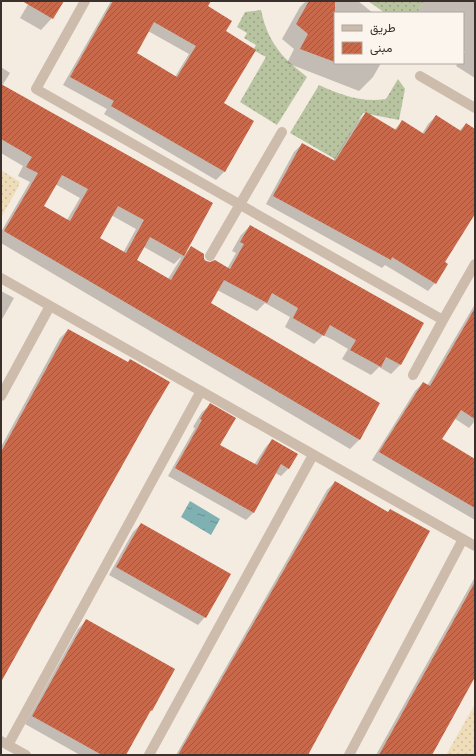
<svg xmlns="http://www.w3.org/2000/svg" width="476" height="756" font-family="Jost,Vazirmatn,sans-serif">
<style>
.grass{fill:url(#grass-dots)}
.sand{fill:url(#sand-dots)}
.water{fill:url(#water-ripples)}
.shadow{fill:#0003;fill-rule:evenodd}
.building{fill:url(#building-hatch);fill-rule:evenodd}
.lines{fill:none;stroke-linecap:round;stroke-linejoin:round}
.street{stroke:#cdbbac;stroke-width:10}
</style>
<defs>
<pattern id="grass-dots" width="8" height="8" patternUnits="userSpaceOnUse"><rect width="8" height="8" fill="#b8c4a0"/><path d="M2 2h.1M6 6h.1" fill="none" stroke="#97a083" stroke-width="1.8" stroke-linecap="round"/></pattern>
<pattern id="sand-dots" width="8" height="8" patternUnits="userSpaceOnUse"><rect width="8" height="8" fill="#efdcb8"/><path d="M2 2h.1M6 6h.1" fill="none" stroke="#cebd9e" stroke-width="1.8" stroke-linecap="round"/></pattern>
<pattern id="water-ripples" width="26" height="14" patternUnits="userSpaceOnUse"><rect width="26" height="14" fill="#7fb0b2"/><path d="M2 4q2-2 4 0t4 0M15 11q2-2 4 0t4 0" fill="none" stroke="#699091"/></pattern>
<pattern id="building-hatch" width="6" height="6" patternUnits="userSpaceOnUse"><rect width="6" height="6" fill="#c8694b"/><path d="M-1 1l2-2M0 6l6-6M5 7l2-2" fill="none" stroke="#a4573f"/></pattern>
</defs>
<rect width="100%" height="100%" fill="#f4ebe1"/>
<path class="grass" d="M368,1H424L417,13H385Z
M261,10C265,30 273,46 287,60C293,66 300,71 307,77L277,125L240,102L266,57L253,50L256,45L244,38L247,33L237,27L245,12Z
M398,79L405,89L399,120L363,113L335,159L290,133L319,85C340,95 363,103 386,99Z"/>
<path class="sand" d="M1,170L20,182L18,187L1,218Z
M475,704V755H446L449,750Z"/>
<path class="water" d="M190,501L220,519L211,535L181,517Z"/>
<path class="shadow" d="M30,1H62L52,18L41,30L20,18Z
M111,1H210L207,7L224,32L222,104L253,121L224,172L216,180L104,114L107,109L63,85ZM148,31L189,54L175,77L135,53Z
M306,1H358L373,13H335V63H381L373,77L359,91L287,63L294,49L282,39L300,7Z
M418,1H475V78L456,66L458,63H463V55L465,52L463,51V13H417L423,3Z
M1,67L10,73L2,86L184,255L191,247L206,262L227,269L236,253L232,251L241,235L250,226L423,323L400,365L391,374L379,367L371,375L342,359L348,349L333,340L323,335L314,344L285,327L290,317L265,303L257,311L217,290L209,304L379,403L359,440L350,449L1,243V232L30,182L18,176L23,166L1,153ZM55,184L80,198L67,220L43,206ZM111,215L136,229L123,253L99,238ZM144,247L174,264L181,257V258L168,279L136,260Z
M366,113L394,130L402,122L422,134L428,124L436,116L459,131L466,124L475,129V212L444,263L435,283L428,291L385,265L382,268L266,204L294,152L302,144L333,161L358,121Z
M1,291L14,298L1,321Z
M475,304V421L469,428L454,418L441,440L475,460V520L372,460L415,391L423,383L427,386Z
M68,330L150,414L1,680V447L60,338Z
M210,405L219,445L254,465L265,448L272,440L289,468L281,476L275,473L254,512L246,520L168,476L195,428L193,427L202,412Z
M335,482L307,755H176L327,490Z
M141,524L205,617L198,625L109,575L133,532Z
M475,577V675L431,755H376Z
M86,621L152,710L148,714L125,755H80L25,724L78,629Z"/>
<path class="building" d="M22,1H64L53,19Z
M113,1H211L208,6L232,21L226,31L256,50L224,103L254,121L225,172L111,106L114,101L70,77ZM154,22L196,46L177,77L137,53Z
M309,1H335V62L300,49L308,34L296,24Z
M1,84L213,203L184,256L150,237L137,260L171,280L191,246L204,254V259L206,261L210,262L215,260L230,269L244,244L240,242L250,225L424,323L401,365L386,357L381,367L350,350L356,340L342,332L330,325L324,336L293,318L298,308L272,293L267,303L224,280L211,303L380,403L360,440L4,231L38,173L26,167L32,157L1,139ZM62,175L88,189L70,221L44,206ZM118,206L144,220L126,253L100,238Z
M366,112L396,130L402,120L424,134L436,115L461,131L466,123L475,129V214L445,262L448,264L436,284L392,257L391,260L273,196L302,143L335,161Z
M475,308V419L461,410L442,439L475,459V508L379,452L423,382L430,386Z
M68,329L128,362L130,359L170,382L151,414L1,682V452Z
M210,403L236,418L220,445L257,465L272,439L298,454L289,469L281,464L254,513L175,468L202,420L200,419Z
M335,481L388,512L390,509L430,531L308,755H178Z
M141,523L231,574L206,618L116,567Z
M475,582V677L432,755H379Z
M86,619L175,669L152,711L151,710L126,755H102L32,716Z"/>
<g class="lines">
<path class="street" d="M85,1L36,89L443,320
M420,76L475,108
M210,256L282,132
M1,278L475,546
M413,375L443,320L475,264
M1,396L50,306
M1,741L26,755
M8,745L201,391
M149,755L313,455
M349,755L463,539"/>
</g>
<rect width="476" height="756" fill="none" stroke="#3b302b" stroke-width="4"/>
<rect x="334" y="12" width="130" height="52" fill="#fbf5ee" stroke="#aea6a0"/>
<rect x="342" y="25" width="20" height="6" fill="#cdbbac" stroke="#aea6a0"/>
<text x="370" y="32" font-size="12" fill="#3b302b">طريق</text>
<rect x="342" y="42" width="20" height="12" fill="url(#building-hatch)" stroke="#aea6a0"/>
<text x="370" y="52" font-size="12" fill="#3b302b">مبنى</text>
</svg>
